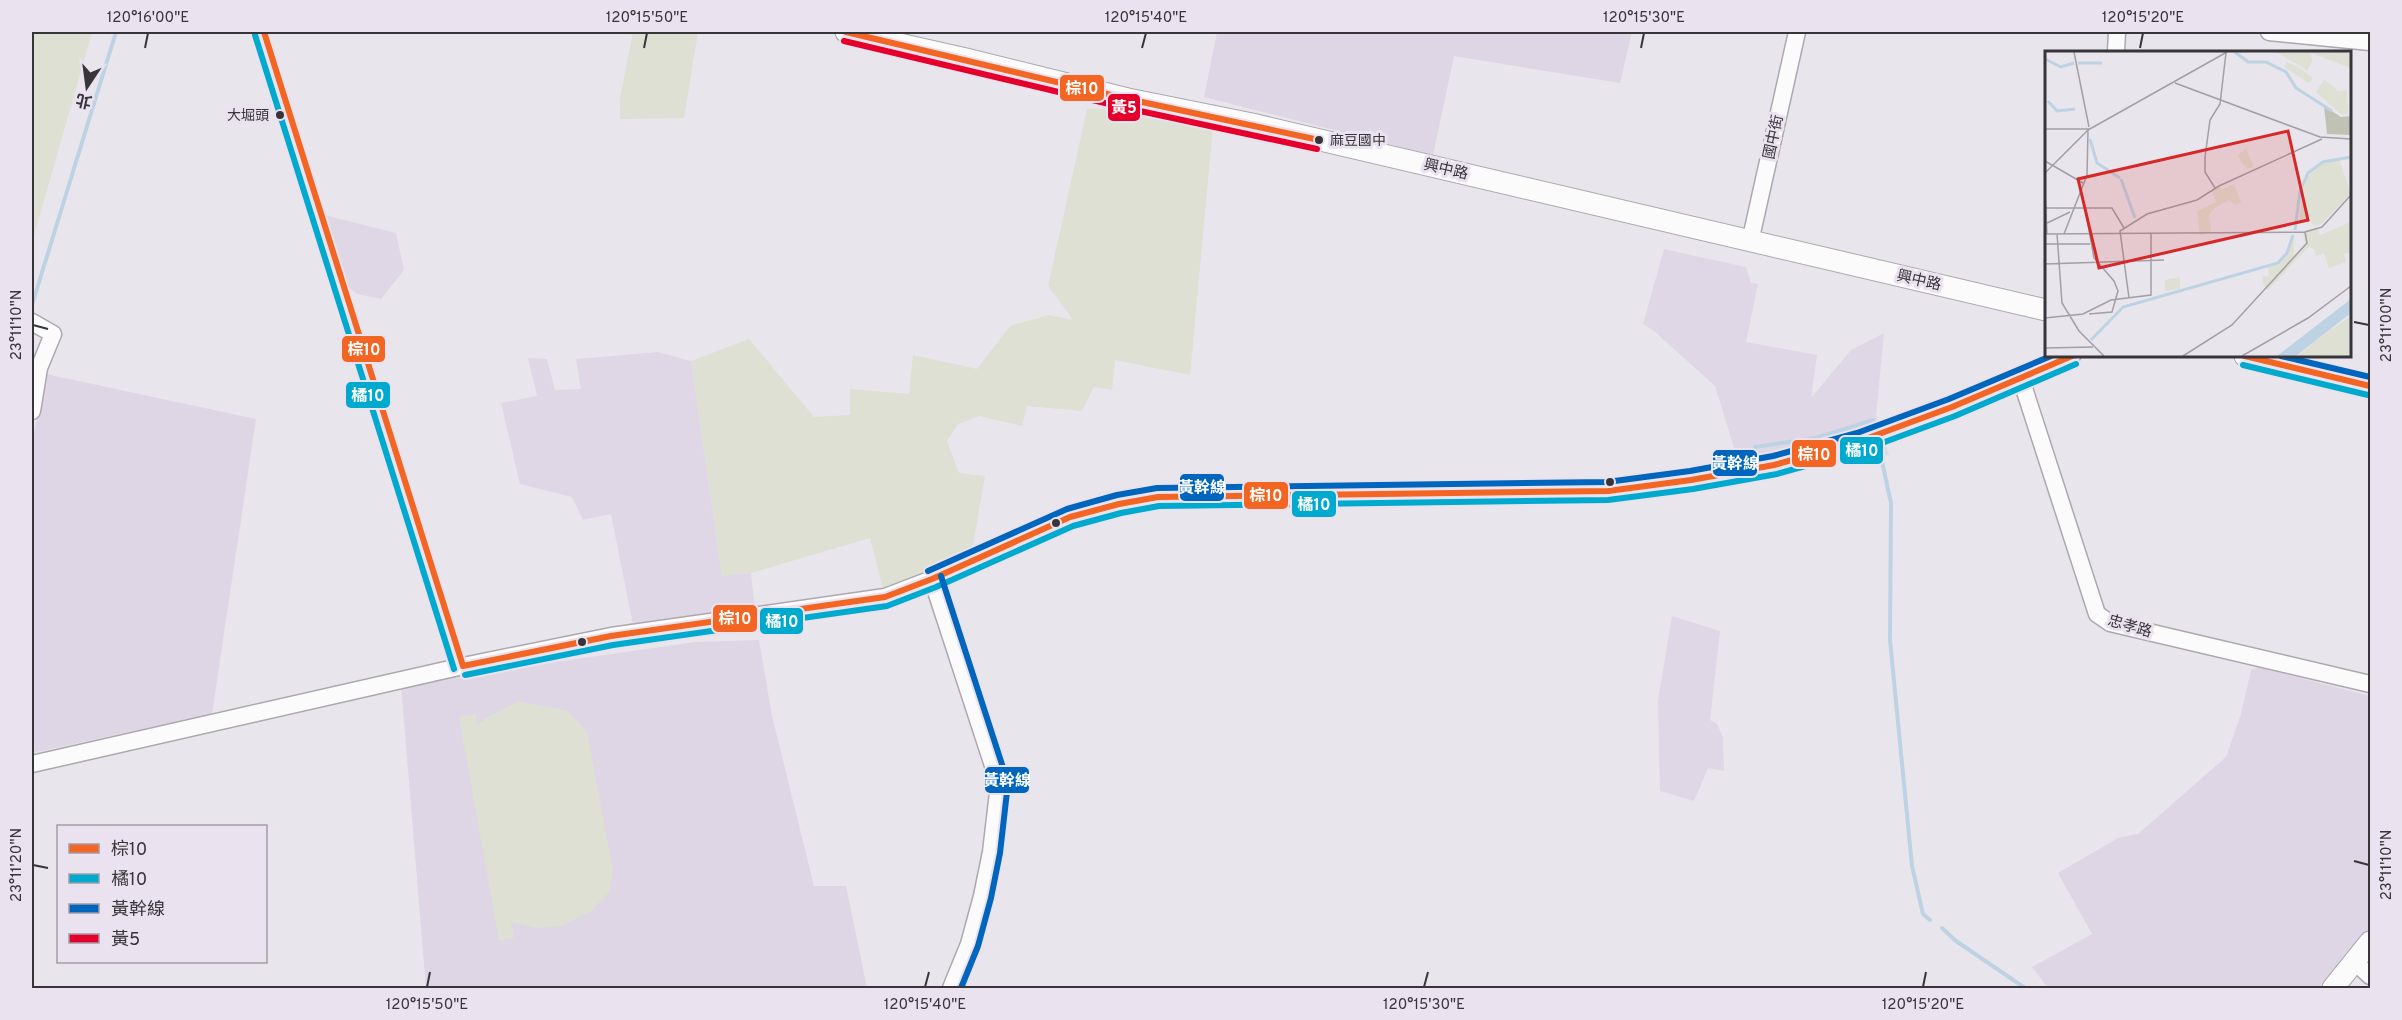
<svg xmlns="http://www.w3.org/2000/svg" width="2402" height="1020" font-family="Overpass,'Noto Sans TC',sans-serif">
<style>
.built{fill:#dfd7e5}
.education{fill:#ded6e4}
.green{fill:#dde0d3}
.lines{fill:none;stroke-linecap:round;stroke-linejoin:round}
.stream{stroke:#bdd3e3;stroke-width:4}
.minor-casing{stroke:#aba8ae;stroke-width:19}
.major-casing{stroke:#aba8ae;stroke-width:23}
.minor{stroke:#fcfbfc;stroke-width:16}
.major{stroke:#fcfbfc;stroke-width:21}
.bus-1-casing{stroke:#eae2ef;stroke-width:10}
.bus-2-casing{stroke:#eae2ef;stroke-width:10}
.bus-3-casing{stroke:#eae2ef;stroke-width:10}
.bus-4-casing{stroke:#eae2ef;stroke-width:10}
.bus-1{stroke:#f26522;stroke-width:6}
.bus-2{stroke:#00a9ce;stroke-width:6}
.bus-3{stroke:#0065bd;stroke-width:6}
.bus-4{stroke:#e4002b;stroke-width:6}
.ticks{fill:none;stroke:#38353a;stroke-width:2}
.bus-dot{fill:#38353a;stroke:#eae2ef;stroke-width:2}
.labels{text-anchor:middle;stroke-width:6;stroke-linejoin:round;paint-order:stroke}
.bus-label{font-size:14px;fill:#38353a;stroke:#eae2ef;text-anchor:end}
.street-label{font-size:15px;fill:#38353a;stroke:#eae2ef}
.inset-river{fill:none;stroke:#bdd3e3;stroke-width:3}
.inset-road{fill:none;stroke:#a29fa5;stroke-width:1.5}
.view{fill:#d62828;fill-opacity:0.15;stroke:#d62828;stroke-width:3}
.inset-edge{fill:none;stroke:#38353a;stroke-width:3}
.line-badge{stroke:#eae2ef;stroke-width:2}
.badge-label{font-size:16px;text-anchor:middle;font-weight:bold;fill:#fff}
.neatline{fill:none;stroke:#38353a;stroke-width:2}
.ticks-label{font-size:15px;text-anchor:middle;fill:#38353a}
</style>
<rect width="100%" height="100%" fill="#e9e5ec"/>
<path class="built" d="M320,214L396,233L404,270L381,299L357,294L344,284Z
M1664,249L1746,267L1751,283L1758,284L1746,342L1817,355L1811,398L1851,350L1884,333L1876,416L1889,455L1743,477L1715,386L1654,331L1643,324Z
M658,352L691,361L722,576L751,573L755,610L633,625L611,514L583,520L572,497L520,484L501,403L537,396L528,358L547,359L555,390L581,389L576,359Z
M1672,616L1720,631L1710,720L1717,724L1723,737L1724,771L1708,768L1694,801L1660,791L1658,701Z"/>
<path class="education" d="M1217,32H1632L1620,83L1454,56L1433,155L1204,97Z
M46,374L256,419L212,714L32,753V442Z
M759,640L772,716L814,886H846L867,988H426L401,684L695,642Z
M2258,667L2370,696V940L2331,988H2048L2032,967L2092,934L2058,873L2118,838L2138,834L2226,757L2241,714L2251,670Z"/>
<path class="green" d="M32,32H92L32,243Z
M633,32H698L684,118L620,119V98Z
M1215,104L1190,375L1115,360L1112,390L1094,387L1082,411L1027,406L1022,426L979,416L958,424L947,441L959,473L985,476L972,551L935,565L925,574L884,593L870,538L751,573L722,576L691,361L749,339L814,417L850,415V389L909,394L913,355L977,369L1010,326L1049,315L1073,320L1048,286L1087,109Z
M519,701L568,711L587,732L613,870L609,892L591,911L562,926L536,928L511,922L514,938L499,941L459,717L476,714L477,725L488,717Z"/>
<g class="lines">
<path class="stream" d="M32,305L116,32
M1755,447L1816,438L1873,420L1875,432
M1880,452L1891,503L1890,640L1912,866L1923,914L1930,920
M1942,928L1956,941L2025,988"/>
<defs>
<path id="minor" d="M2269,32L2370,42
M2116,52L2117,32
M1750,242L1797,32
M32,322L53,334L39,368L32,411
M2021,379L2097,614L2110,623L2370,684
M932,579L999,784L991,852L982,896L969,944L951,988
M32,764L463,666L611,636L885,597L932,579L1070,517L1119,504L1158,497L1608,491C1682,483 1757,472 1829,451C1912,426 1993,391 2072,356
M2354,961L2370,976"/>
<path id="major" d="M846,32L966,59L1128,99L1252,124L2046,310
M2245,356L2370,386
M2333,988L2370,942"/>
</defs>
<use href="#minor" class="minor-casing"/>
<use href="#major" class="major-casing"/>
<use href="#minor" class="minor"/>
<use href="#major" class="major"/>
<defs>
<path id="bus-1" d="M264,32L463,666
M846,32L1128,99L1319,140
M2245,356L2370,386
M463,666L611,636L885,597L932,579L1070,517L1119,504L1158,497L1608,491L1691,480L1774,465L1860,441L1952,407L2072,356"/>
<path id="bus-2" d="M255,35L454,669
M2243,365L2368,395
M465,675L613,645L887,606L936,587L1073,526L1121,513L1159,506L1608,500L1693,489L1777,474L1863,450L1955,416L2076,364"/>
<path id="bus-3" d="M2281,356L2370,377
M928,571L1067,509L1117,495L1157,488L1607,482L1690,471L1773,456L1857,433L1949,399L2051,356
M941,576L1008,783L1000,853L991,898L978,946L961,988"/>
<path id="bus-4" d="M844,41L1126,108L1317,149"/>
</defs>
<use href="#bus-1" class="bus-1-casing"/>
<use href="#bus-2" class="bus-2-casing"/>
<use href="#bus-3" class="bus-3-casing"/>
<use href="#bus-4" class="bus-4-casing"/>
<use href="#bus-1" class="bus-1"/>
<use href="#bus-2" class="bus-2"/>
<use href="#bus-3" class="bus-3"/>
<use href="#bus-4" class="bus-4"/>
</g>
<path class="ticks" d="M145,48L148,33M644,48L647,33M1142,48L1146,33M1641,48L1644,33M2140,48L2143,33M2354,322L2369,325M33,325L48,329M2354,861L2369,865M33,865L48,868M427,987L430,972M925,987L929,972M1424,987L1428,972M1923,987L1926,972"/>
<g class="bus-dot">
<circle cx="280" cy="115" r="5"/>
<circle cx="1319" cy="140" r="5"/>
<circle cx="1610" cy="482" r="5"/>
<circle cx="1056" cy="523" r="5"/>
<circle cx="582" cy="642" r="5"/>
</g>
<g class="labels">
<g class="bus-label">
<text x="269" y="120">大堀頭</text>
<text x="1330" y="145" text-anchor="start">麻豆國中</text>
</g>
<g class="street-label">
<text transform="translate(1773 137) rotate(-78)" y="5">國中街</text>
<text transform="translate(1446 169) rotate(13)" y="5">興中路</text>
<text transform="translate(1919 280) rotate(13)" y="5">興中路</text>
<text transform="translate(2130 626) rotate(16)" y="5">忠孝路</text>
</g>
</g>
<g transform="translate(2045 51)">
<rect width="306" height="306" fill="#e9e5ec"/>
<path d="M231,1H256L257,6L253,14ZM257,1H302L306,5V17L266,2L267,10L262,20L254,14ZM242,11L253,16L268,27L264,32L239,16ZM279,28L293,40L302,39L303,63L297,64L271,41ZM201,97L209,116L202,118L192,105ZM294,108L306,143L275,174H268L263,165L254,170L260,128L277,113ZM189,133L196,151L191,154L184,149L171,156L164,163L166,181L155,184L152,160L171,151L167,140L174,135L177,139ZM306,171V201L299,203L301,211L284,217L279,202L271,205L269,198L263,196L223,239L219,235L217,226L224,225L223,217L241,206L249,183V204L260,193L258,180L272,177L275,184ZM135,226V238L120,240V229ZM306,265V305H253L273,288Z" fill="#dde0d3"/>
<path d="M279,55L296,66L306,65V84L282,83Z" fill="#bfc2b4"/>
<path d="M306,248V262L251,305H232Z" fill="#bdd3e3"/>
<path class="inset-river" d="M190,1L203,11H221L241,21L251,37L287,60M0,8L16,16L29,12M33,12H57M3,50L12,60L30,58M45,88L52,112L75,127M76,128L90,167M250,179L255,140L263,122L278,111L306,106M46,289L78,256L233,212L242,202L248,184"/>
<path class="inset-road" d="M29,1L44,76M130,32L275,86L306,88M0,78H44M43,79L182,1M0,110L38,132M0,122L43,79M170,137L160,121V106L165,69L175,53L181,2M0,142L2,183M0,157H67L79,177M40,157L49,207L69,230L73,240L67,261L44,263M0,173L25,161M0,183L260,181L277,176L306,144M12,183L17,252L34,280L59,305M19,183L42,124L43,79M0,193H45M0,213L119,209M84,247L75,180L102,163L152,149L174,135L277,88M0,267L38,263L66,249L106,244V183M0,297L48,296M138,305L187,274L262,192L260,181M197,305L263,267L306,235"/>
<path class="view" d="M243,80L263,169L54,217L33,128Z"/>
<rect width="306" height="306" class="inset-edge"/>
</g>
<g class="line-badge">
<rect x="1059" y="74" width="46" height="28" rx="6" fill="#f26522"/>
<rect x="1107" y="93" width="34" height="29" rx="6" fill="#e4002b"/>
<rect x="341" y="335" width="45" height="28" rx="6" fill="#f26522"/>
<rect x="345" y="381" width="46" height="28" rx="6" fill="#00a9ce"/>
<rect x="1839" y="436" width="45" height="29" rx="6" fill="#00a9ce"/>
<rect x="1791" y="439" width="46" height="29" rx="6" fill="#f26522"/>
<rect x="1712" y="449" width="46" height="28" rx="6" fill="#0065bd"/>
<rect x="1179" y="473" width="46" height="29" rx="6" fill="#0065bd"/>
<rect x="1243" y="481" width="46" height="29" rx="6" fill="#f26522"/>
<rect x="1291" y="490" width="46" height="28" rx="6" fill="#00a9ce"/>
<rect x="712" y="604" width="46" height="29" rx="6" fill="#f26522"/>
<rect x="759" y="607" width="45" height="28" rx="6" fill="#00a9ce"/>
<rect x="984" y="766" width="46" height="28" rx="6" fill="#0065bd"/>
</g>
<g class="badge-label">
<text x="1082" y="94">棕10</text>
<text x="1124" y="113">黃5</text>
<text x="364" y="355">棕10</text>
<text x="368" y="401">橘10</text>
<text x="1862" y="456">橘10</text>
<text x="1814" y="460">棕10</text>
<text x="1735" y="469">黃幹線</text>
<text x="1202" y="493">黃幹線</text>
<text x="1266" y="501">棕10</text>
<text x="1314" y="510">橘10</text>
<text x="735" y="624">棕10</text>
<text x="782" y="627">橘10</text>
<text x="1007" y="786">黃幹線</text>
</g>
<rect width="2402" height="1020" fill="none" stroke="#eae2ef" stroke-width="66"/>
<rect x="57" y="825" width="210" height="138" fill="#eae2ef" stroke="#a39da7" stroke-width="1.5"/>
<rect x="69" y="844" width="30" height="9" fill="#f26522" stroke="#a39da7" stroke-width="1.5"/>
<text x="111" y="855" font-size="18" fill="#38353a">棕10</text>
<rect x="69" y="874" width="30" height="9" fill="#00a9ce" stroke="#a39da7" stroke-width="1.5"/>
<text x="111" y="885" font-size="18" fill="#38353a">橘10</text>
<rect x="69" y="904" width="30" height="9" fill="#0065bd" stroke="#a39da7" stroke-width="1.5"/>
<text x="111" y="915" font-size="18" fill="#38353a">黃幹線</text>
<rect x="69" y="934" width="30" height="9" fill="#e4002b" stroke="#a39da7" stroke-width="1.5"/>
<text x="111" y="945" font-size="18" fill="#38353a">黃5</text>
<g transform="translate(87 87) rotate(193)" stroke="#eae2ef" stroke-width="4.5" paint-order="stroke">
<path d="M0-4.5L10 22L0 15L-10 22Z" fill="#38353a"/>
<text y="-9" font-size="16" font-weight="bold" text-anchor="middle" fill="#38353a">北</text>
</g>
<rect x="33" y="33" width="2336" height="954" class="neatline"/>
<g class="ticks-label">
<text x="148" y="22">120°16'00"E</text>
<text x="647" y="22">120°15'50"E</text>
<text x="1146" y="22">120°15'40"E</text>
<text x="1644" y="22">120°15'30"E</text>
<text x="2143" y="22">120°15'20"E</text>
<text transform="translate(2386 325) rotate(-90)" y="5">23°11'00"N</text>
<text transform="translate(16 325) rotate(-90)" y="5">23°11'10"N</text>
<text transform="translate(2386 865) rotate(-90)" y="5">23°11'10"N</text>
<text transform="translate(16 865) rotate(-90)" y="5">23°11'20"N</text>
<text x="427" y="1009">120°15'50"E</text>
<text x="925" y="1009">120°15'40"E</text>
<text x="1424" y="1009">120°15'30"E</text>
<text x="1923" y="1009">120°15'20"E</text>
</g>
</svg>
